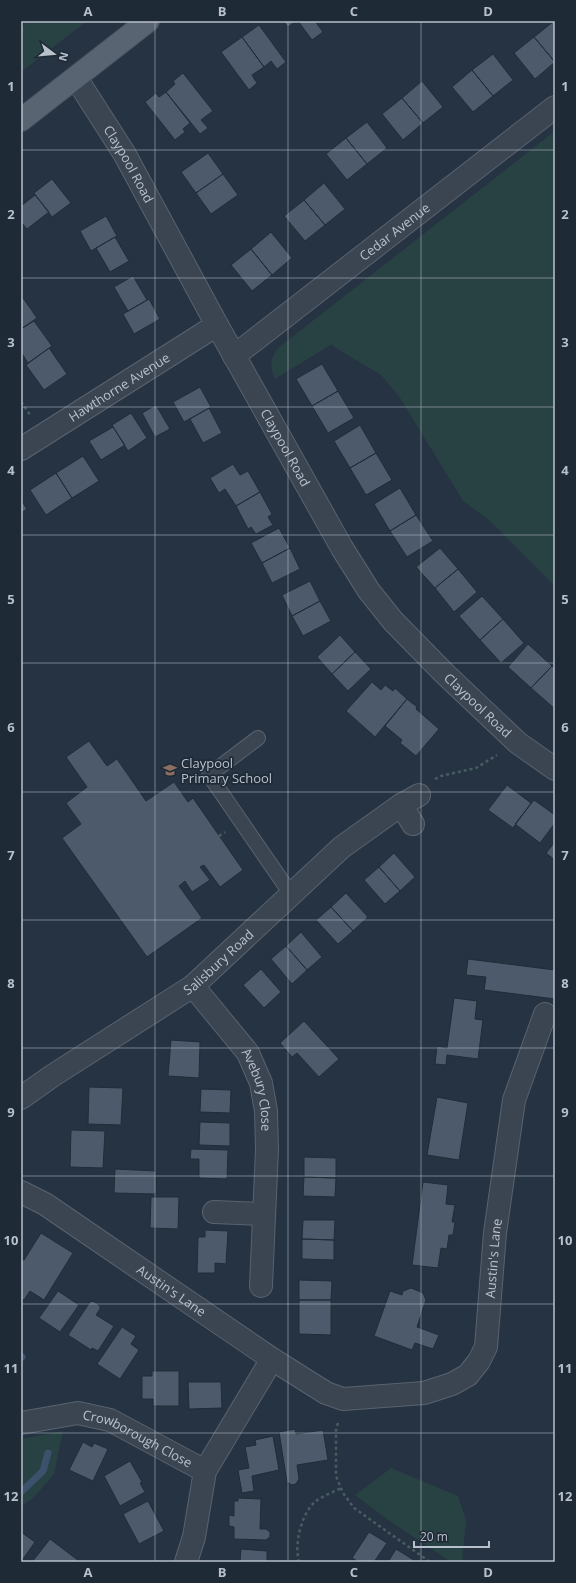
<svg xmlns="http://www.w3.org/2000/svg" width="576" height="1583" font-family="'Open Sans',sans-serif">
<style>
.green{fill:#284143}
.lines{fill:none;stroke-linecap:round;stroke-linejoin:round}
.stream{stroke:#3c516b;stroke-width:7}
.building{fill:#4c5a6b;stroke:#212c39}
.service-casing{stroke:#59636f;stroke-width:16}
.minor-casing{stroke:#59636f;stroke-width:24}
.tertiary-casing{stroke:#59636f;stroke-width:24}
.primary-casing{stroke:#444e5b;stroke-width:24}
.path{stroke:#475e60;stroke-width:2.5;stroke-dasharray:3 3;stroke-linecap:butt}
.service{stroke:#3b4552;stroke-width:14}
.minor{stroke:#3b4552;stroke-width:22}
.tertiary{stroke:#3b4552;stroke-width:22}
.primary{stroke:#596472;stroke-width:22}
.grid{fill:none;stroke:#b8c0cc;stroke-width:1;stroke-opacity:0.55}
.labels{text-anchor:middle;stroke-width:3.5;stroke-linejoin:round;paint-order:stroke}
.street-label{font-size:13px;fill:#b8c0cc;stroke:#1f2a37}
.poi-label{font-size:13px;fill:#b8c0cc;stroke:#1f2a37;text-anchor:start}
.neatline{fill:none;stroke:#b8c0cc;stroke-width:1.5}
.grid-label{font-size:13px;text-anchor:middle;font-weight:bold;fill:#b8c0cc}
</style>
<rect width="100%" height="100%" fill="#263342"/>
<path class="green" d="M23,21H87L21,72V28L25,24Z
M555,131V586L489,520L463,501L400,398L381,375L334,347L332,344L275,379C269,366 270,360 278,348Z
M63,1431L54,1474L35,1496L21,1507V1439Z
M391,1468L458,1496L466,1520L462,1562H451L388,1520L355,1495Z"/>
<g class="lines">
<path class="stream" d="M21,1356L22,1357
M21,1492L43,1471L48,1453"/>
</g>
<path class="building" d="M283,21H296L288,27Z
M298,21H315L323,32L312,40Z
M554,21H555V62L534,37Z
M259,25L286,62L277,69L271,61L264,67L242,37Z
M242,37L264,67L252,75L257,83L249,90L221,52Z
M534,37L555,62L535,79L514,53Z
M493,54L513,80L493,96L472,70Z
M472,70L493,96L473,112L452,87Z
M183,73L213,111L201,120L208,128L200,134L166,92L175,84L173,81Z
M422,81L443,107L423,123L402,98Z
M166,92L190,123L183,129L185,132L175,140L145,102L156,93L159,97Z
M402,98L423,123L403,140L382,114Z
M367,122L387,148L367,164L346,138Z
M346,138L367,164L347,180L326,154Z
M208,153L223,174L196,193L181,172Z
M223,174L238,195L211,214L196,193Z
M52,179L71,203L52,217L34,193Z
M324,183L345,209L325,225L304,200Z
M35,195L49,212L27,229L21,222V206Z
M304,200L325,225L305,241L284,216Z
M106,216L117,236L91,251L80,231Z
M271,232L292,258L272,275L251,249Z
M115,237L129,261L110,272L96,248Z
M251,249L272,275L252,291L231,265Z
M133,276L147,300L128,311L114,287Z
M21,295L37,318L21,329Z
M149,299L160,319L134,334L123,314Z
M34,321L52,346L28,363L21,352V329Z
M49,348L67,374L44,390L26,365Z
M322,364L338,391L312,406L296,379Z
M200,387L211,407L184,422L173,402Z
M338,391L354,418L328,433L312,406Z
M156,405L170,429L155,437L142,413Z
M209,408L222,433L203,443L190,419Z
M131,413L147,438L128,451L112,425Z
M360,425L376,453L350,468L334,441Z
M113,427L125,445L101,460L89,441Z
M376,453L392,480L366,495L350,468Z
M83,456L99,481L72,498L56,473Z
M233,464L240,475L248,471L260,492L236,506L225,489L219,493L210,478Z
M56,473L72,498L46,515L30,490Z
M400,488L416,515L390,531L374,504Z
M260,492L272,514L268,517L273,525L256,534L251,527L248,529L236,506Z
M21,500L27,509L21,513Z
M416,515L433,541L407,557L390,531Z
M279,528L290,548L262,563L251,543Z
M290,548L300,569L272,583L262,563Z
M440,548L458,569L435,588L416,567Z
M458,569L477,592L454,612L435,588Z
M310,581L320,601L292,616L282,595Z
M482,596L503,619L480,640L459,616Z
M320,601L331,621L303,636L292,616Z
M503,619L524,643L501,663L480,640Z
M340,635L355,652L332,674L317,657Z
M528,644L552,666L531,688L508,667Z
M355,652L371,669L348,691L332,674Z
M552,666L555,669V709L531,688Z
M372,682L381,690L385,685L393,691L395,688L407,699L375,737L346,711Z
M407,699L417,707L416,709L439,729L416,756L400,743L402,740L385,726Z
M89,741L107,766L117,759L146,801L174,782L188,802L193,798L243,870L220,887L204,865L200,867L210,880L192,892L185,881L179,886L202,918L147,957L62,838L81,824L66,803L87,787L66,757Z
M507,785L531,803L513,828L488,810Z
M534,800L555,815V823L540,843L515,824Z
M555,842V860L546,853Z
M394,853L415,877L400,891L379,867Z
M379,867L400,891L385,904L364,880Z
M346,893L368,917L353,931L331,907Z
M331,907L353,931L338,944L316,920Z
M301,932L322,957L307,970L286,946Z
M286,946L307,970L292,984L271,959Z
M468,959L555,970V999L484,990L486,977L466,975Z
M261,969L281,992L264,1008L243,985Z
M454,998L477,1001L475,1019L483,1020L478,1059L447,1055L446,1065L435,1064L437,1046L447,1048Z
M304,1021L339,1059L319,1077L297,1053L292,1057L280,1043Z
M171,1040L200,1042L199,1078L168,1076Z
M89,1087L123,1088L121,1125L88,1124Z
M201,1089L231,1090L230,1113L200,1112Z
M437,1097L468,1103L459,1160L427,1155Z
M200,1122L230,1123V1146L199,1145Z
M71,1130L105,1131L103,1168L70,1167Z
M191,1149L228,1150L227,1179L199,1178V1159H190Z
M304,1157L336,1158V1178L304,1177Z
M115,1169L156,1171V1194L114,1193Z
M304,1177L336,1178L335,1197L303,1196Z
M423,1182L448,1185L446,1204L455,1205L452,1222H455L453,1235H449L447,1249L441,1248L438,1268L412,1265Z
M151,1197H179L178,1229L150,1228Z
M303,1220H335L334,1240L302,1239Z
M205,1230L228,1231L226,1264L215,1263V1273H197L198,1237H205Z
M41,1233L73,1253L44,1300L30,1291L24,1300L21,1299V1259L24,1260Z
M302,1239L334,1240V1260L302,1259Z
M299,1280L332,1281L331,1300H299Z
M411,1288L423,1293L426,1300L417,1327L439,1335L433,1349L415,1343L412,1350L374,1336L390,1291L402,1295L403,1291Z
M58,1291L79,1305L60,1332L39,1318Z
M299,1300H331V1335L299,1334Z
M93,1301L100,1306V1309L96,1315L114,1326L98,1351L92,1348L91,1350L68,1335L90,1302Z
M122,1327L136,1336L131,1344L139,1350L120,1379L97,1364Z
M152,1371H179V1406H153V1399H142V1376H152Z
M188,1382H221L222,1408L189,1409Z
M295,1429L296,1434L323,1430L328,1460L297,1465L299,1479L296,1484L292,1485L287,1482L279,1432Z
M273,1436L279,1470L252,1476L254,1491L242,1493L238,1470L249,1468L245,1447L256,1445L255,1440Z
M83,1442L92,1447L94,1443L108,1449L93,1481L69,1470Z
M130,1461L142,1482L140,1483L145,1492L120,1506L104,1476Z
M238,1498L261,1499L260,1529H266L270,1532V1537L266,1540L234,1539V1527L229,1526V1515L234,1516V1501H238Z
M148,1501L164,1531L139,1544L123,1514Z
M21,1532L35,1542L21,1562Z
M369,1532L387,1543L374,1562H359L352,1558Z
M50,1539L79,1561V1562H32Z
M241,1549L267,1551V1562H240Z
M396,1549L417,1562H388Z"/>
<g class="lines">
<defs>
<path id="service" d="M258,738L209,775L291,894"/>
<g id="minor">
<path id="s1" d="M234,356L555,107"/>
<path id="s2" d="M21,449L217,325"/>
<path d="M401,805L413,824"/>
<path id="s3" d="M193,986L248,1053L261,1083L266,1111L267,1149L261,1286"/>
<path id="s4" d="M21,1098L52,1076L193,986L342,847L401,805L419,795"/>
<path id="s5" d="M21,1192L45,1204L272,1359L326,1393L343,1399L424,1393L452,1384L468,1375L479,1361L486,1347L495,1233L514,1100L545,1014"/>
<path d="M214,1212L263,1214"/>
<path id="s6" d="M21,1423L78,1413L110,1420L205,1471"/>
<path d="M186,1562L194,1537L205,1471L272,1359"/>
</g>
<g id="tertiary">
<path id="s7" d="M76,78L124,153L217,325L342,548L369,591L393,621L444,673L518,743L555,769"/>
</g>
<path id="primary" d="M21,120L148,21"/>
</defs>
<use href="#service" class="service-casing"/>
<use href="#minor" class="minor-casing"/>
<use href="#tertiary" class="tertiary-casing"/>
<use href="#primary" class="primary-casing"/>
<path class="path" d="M21,402L31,416
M435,779L441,776L476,768L497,755
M219,836L225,832
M338,1423L336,1430V1476L343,1493L354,1508L430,1562
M299,1562C294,1545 301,1513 316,1501C323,1496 333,1492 341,1488"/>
<use href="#service" class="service"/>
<use href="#minor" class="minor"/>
<use href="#tertiary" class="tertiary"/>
<use href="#primary" class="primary"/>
</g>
<path class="grid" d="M155,21V1562M288,21V1562M421,21V1562M21,150H555M21,278H555M21,407H555M21,535H555M21,663H555M21,792H555M21,920H555M21,1048H555M21,1176H555M21,1304H555M21,1433H555"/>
<defs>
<symbol id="school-bare" viewBox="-9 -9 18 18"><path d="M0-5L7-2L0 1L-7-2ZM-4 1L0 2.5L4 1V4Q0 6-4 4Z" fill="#8d6e63" stroke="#1f2a37" stroke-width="2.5" paint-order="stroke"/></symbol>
</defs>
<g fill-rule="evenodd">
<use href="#school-bare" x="160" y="760" width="20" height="20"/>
</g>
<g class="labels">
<g class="street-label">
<text dy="5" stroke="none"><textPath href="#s7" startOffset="101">Claypool Road</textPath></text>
<text dy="5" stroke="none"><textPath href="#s1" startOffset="203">Cedar Avenue</textPath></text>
<text dy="5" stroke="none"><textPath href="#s2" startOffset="116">Hawthorne Avenue</textPath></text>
<text dy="5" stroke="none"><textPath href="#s7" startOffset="425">Claypool Road</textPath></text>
<text dy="5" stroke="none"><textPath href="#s7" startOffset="749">Claypool Road</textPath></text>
<text dy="5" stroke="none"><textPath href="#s4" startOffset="240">Salisbury Road</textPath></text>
<text dy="5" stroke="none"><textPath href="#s3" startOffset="125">Avebury Close</textPath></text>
<text dy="5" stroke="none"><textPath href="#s5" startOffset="635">Austin's Lane</textPath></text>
<text dy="5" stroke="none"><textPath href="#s5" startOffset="180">Austin's Lane</textPath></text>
<text dy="5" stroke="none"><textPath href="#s6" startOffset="123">Crowborough Close</textPath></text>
</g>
<g class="poi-label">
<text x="181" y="768">Claypool<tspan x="181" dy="15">Primary School</tspan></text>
</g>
</g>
<rect width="576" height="1583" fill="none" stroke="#1f2a37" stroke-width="44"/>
<g transform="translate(54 54) rotate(106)" stroke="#1f2a37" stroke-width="3" paint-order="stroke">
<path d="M0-3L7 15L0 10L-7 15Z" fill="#b8c0cc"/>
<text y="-6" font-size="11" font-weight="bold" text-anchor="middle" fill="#b8c0cc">N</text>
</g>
<path d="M414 1541v6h75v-6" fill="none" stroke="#b8c0cc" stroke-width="2"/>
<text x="420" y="1541" font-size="12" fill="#b8c0cc" stroke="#1f2a37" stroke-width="3" paint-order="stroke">20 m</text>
<rect x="22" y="22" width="532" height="1539" class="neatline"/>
<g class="grid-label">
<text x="88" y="16">A</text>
<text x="222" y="16">B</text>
<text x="354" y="16">C</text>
<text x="488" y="16">D</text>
<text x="11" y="91">1</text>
<text x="565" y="91">1</text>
<text x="11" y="219">2</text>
<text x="565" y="219">2</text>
<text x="11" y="347">3</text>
<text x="565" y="347">3</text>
<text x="11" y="475">4</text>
<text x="565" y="475">4</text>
<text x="11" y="604">5</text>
<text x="565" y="604">5</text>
<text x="11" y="732">6</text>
<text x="565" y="732">6</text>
<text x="11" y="860">7</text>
<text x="565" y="860">7</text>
<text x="11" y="988">8</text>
<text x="565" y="988">8</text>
<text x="11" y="1117">9</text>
<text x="565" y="1117">9</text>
<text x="11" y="1245">10</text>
<text x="565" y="1245">10</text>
<text x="11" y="1373">11</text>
<text x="565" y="1373">11</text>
<text x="11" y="1501">12</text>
<text x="565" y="1501">12</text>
<text x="88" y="1577">A</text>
<text x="222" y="1577">B</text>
<text x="354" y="1577">C</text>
<text x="488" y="1577">D</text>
</g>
</svg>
